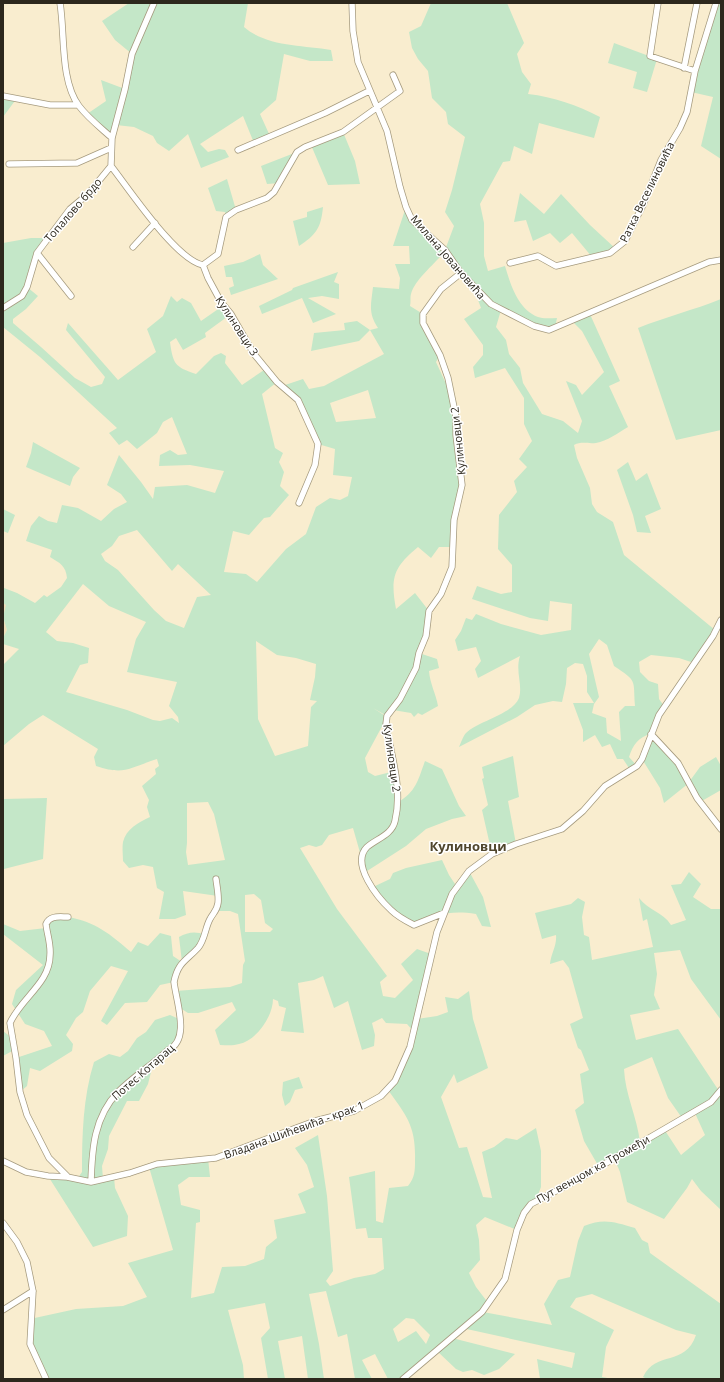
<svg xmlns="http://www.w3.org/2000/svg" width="724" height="1382" font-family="'Open Sans',sans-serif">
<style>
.built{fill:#efe0ba}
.green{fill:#c4e7c8;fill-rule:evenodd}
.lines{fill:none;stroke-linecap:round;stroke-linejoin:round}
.minor-casing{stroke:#a69b7f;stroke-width:7}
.minor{stroke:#fff;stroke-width:5.5}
.labels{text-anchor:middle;stroke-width:3;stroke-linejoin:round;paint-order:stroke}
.street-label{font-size:11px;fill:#2d281d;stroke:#fff}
.quarter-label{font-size:13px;font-weight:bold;fill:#50462d;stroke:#fff}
</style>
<rect width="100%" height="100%" fill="#f9edcf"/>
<path class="built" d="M3,603L7,605L3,617L7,630L3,638Z"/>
<path class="green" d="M129,3H248L244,27C267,47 302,45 331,50L333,61H310L284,54L276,100L260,114L270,136L254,143L243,116L200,144L208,152L219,149L225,150L229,157L201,168L188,134L169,151L157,143L153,136L134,127L116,125L112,138L87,114L106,101L101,80L125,89L132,54L115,40L102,21Z
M431,3H507L524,43L517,54L522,72L531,84L528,94C554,97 577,105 600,117L594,138L539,123L532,154L514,146L510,161L503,162L480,204L484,223V256L488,271L505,266C511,286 518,309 538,317C543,319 551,318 557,318L555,328L549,330L501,310L496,327L506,340L509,354L520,368L523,383L542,414L563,421L578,433L582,421L566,381L576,385L582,395L604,372L582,331L571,320L589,312L620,381L609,386L628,427C618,433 607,441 596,443C587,444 582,441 574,445L577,458L590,488L592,504L597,512L613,522L624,555L715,630L694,663L679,658L651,655L639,662L640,672L649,681L658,684L659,699L664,706L651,734L678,763L689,782L700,767L716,757L721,766V790L700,802L689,783L664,803L660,788L642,759L651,734C638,737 633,745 629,757L637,766L631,771L623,759H617L610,744L602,747L595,735L583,742V730L573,703H594L587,692V676L583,664L575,663L567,668L566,684L562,702L553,701L535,705L517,717L459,747C461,743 463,736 466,733C478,721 513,714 519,698C523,685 515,671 520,656L478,678L475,669L481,661L476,647L458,651L455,640L461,631L466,618L472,620L476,614L501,624L541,635L571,630L572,604L550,601L548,621L530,618L472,599L477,586L501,594L512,592V565L498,549L499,515L517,492L514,481L527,467L519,459L532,441L524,424V398L505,368L475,378L473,367L483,355V345L464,319L481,308L478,300L482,297L445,251C436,263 415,279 411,294C410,297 411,302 410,306L423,314V323L440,355L436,362L453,399L462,485L453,547H439L431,558L418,547C394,567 390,577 396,609L415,593L429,611L419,653L437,659L439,668L429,671C430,684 436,694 438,706L422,715L418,713L414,717L411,713L393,710L387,716L373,708L387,717L365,758L368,772L375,776L395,771L398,802C416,792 418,780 425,761L442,769L459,806L466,816L452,819L426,829L406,846L364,873L361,856L353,828L329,835L322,845L316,847L309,845L300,848L337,909L387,976L380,982L383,996L395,998L413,980L401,964L417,949L431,954L417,1019L437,1016L448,1012L445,997L458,999L469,991L473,1019L488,1068L457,1083L454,1074L441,1097L459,1148L467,1147L483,1197L492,1198L482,1152L494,1147L506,1138L517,1140L536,1128L541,1151V1187L536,1200L531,1204L517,1230L485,1217L476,1225L479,1240L480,1260L469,1273L476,1287L489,1304L483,1312L552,1325L544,1304L558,1280L570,1277L578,1241L584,1226C604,1218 614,1222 635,1228L642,1240L648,1243L650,1253L721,1304V1379H647L643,1377C656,1350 685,1367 696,1335L676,1330L592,1294L576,1298L570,1307L614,1330L606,1347L602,1377L613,1379H540L537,1359L572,1368L575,1353L462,1328L452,1338L515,1354L499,1369L484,1375L472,1370L463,1372L456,1369L437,1351L403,1379H388L375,1354L362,1360L372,1379H355L347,1334L338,1337L326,1291L309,1294L319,1344L324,1379H308L302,1336L278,1341L285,1379H268L261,1338L270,1328L265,1303L228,1310L243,1365L244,1379H46L30,1344V1319L76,1309L123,1306L147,1297L128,1263L173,1250L149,1167L208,1158L210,1177H189L178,1185L181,1205L200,1210V1222L196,1223L191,1298L214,1293L222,1267L245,1266L264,1259L266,1247L277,1238L274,1220L306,1213L298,1194L314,1187L307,1165L295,1148L318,1135L327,1196L333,1271L326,1281L330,1286L354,1278L375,1274L384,1269L382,1238H368L366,1228L356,1229L349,1177L375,1171L376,1221L383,1223L389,1188L408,1186C415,1177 415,1171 415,1160C416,1127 407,1116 388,1090L414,1032L407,1024L386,1023L382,1018L372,1023L375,1035L374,1046L362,1050L348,1001L334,1008L323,976L314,980L298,983L304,1033L281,1031L286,1008L279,1006L278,1001L273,999C273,1016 257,1040 239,1044C233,1046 226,1045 220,1045L215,1030L236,1010L232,1002L198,1013H188L177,1006L175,991L230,987L242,983L243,965L245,961L238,914L230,911H216L218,896L183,891L186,915L175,919H159L164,892L157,888L153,867L143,865L129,868L123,861C123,855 122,848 123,842C126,829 139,822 150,817L147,807L149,800L142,786L156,774L155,769L159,766L157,759C131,767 125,776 96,766L94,757L98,749L43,715L29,724L3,746V665L19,649L3,644V638L7,630L3,617L6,605L3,603V590L4,588L17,593L35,603L44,595L47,597L61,587L67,578C66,566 60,563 50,557L52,550L26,541L31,526L39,516L48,521L57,523L62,505L78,508L101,521L114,509L127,502L121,494L107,485L119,455L141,482L153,499L155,487L187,485L215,493L224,471L190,465L159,466L160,455L170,450L178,455L187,454L172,417L163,422L157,433L137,449L127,440L119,445L109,433L117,428L40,357L3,327V243L31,238H48L37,253L27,287L38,296L26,309L13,319V323L41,347L75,378L91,387L102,384L105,377L66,330L68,323L118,380L156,352L147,329L163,316L171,296L177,302L182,298L191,303L201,321L224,305L231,314L205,333L206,337L183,350L176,338L170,342C173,364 175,367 196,374L214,356L221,353L226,356L225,363L242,385L267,368L277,382L262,394L275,448L283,453L279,462L284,472L280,486L289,495L270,517L264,518L249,535L233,531L224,572L246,574L257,582L286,549L306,534L316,507L330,498L340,500L348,496L352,477L333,475L335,449L318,444L298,400L282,386L303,379L309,389L324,386L384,354L370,330L359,341L311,351L314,333L345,330L344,323L357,321L370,330L378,328C368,313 371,305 373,287L399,289L400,278L395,264H410L409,246H393L406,207L413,220L445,250L454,226L445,212L452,190L465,137L448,124L446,112L432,98L428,71L418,59L412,48L409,32L421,26ZM368,390L376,418L336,422L330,403ZM137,530L172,571L178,564L211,595L197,597L184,628L166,621L154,610L118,570L105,561L101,554L112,546L119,536ZM83,584L109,606L146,622L136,639L127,672L177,682L169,706L178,717L179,723L172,718L160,721L153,720L127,710L66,692L80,665L88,663L89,648L73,643L57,641L46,632ZM599,639L607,645L614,666C638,682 633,679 635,706H625L619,712L621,741L607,733L606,718L592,713L594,704L599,697L589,654ZM256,641L277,655L296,658L316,664L315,677L310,700L317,701L311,707L308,746L275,756L258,719ZM208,802L214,814L225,860L188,865L186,852L187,843V803ZM254,894L261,900L265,923L273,929L270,932H245V895ZM406,1318L414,1319L430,1335L426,1344L416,1331L398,1342L393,1329Z
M716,3H721V159L701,146L713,97L691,92Z
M614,43L657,59L647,92L633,88L637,72L608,63Z
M3,96L17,98L3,117Z
M343,132L355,161L360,184L328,185L311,145Z
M297,152L280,183L267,184L261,166Z
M227,179L236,210L226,217L225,212L216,211L208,188Z
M520,193L544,214L561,194L590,225L616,249L592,257L572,233L560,243L550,233L533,241L526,220L514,222Z
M323,207C321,228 316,235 299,246L293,221L307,217V212Z
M260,254L263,265L278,279L231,295L229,288L234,286L232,277H226L224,266L243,262Z
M338,272L334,282L339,284V299L322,296L308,298L336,314L313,323L302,298L262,314L259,306L292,290L293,288Z
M721,299V430L676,440L638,328C665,317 694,310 721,299Z
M33,442L80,468L73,477L70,486L26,467L31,453Z
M628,462L636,481L647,473L661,509L645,516L651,533L637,532L633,515L617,470Z
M3,509L15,515L8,533L3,531Z
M513,756L519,797L508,801L516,844L492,854L482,810L488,805L482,779L484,778L482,767Z
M47,798L43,859L4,869L3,877V799Z
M442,860L449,875L457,887L469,871L483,897L491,927L482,926L476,914C448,910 439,915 414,925L391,911L373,887L390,879L393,873L406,868Z
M689,872L701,884L693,897L711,909H720L721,907V1020L691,979L680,950L654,953L657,974L654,995L660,1009L630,1015L636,1040L678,1029L721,1094V1210L701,1191L692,1179L687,1188L664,1219L627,1202L620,1172L614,1158L599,1167L584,1141L575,1110L584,1103L580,1074L589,1070L581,1050L578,1048L570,1024L583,1018L569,968L563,960L550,964C551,953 557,946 556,935L542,939L535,913L571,904L578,898L585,902L582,917L584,935L589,937L592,960L653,947L647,919L643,921L639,898C648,910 663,912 671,925L686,920L671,885L681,884ZM652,1057L668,1098L682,1118L694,1111L705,1135L681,1155L664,1129L640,1142C637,1117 625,1094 624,1069Z
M68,917C96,922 110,934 131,952L138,942L148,946L160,933L171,936L173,956L182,962L179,937C188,932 196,931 205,935L203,940L186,957L174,982L160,985L147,1002L125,1003L107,1025L101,1021L128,971L111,966L90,991L83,1012L76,1018L66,1035L73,1044L72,1051L40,1071L30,1068L27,1086L20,1092L16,1058L52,1046L44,1031L25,1024L12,1004L16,990L43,965L3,934V924L20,931L46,928L47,921Z
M170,1015L179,1019L177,1042L153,1064L148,1084L139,1101H127L109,1136L108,1149L102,1166L103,1179L114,1177L115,1188L128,1216L127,1236L93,1247L48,1176L77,1179L82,1172C82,1135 83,1097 94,1062L109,1054L120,1057L128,1051L137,1038L146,1032L155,1020Z
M3,1031L12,1038L14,1050L3,1056Z
M299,1077L303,1088L295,1090L290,1102L285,1106L282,1095L283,1082Z"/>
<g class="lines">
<defs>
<path id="minor" d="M60,3C65,33 60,81 79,106C88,118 101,128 112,138
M352,3L353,31L358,62L387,131L400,187L406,207L412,220L445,250L461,273L491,304L534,326L549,330L709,262L721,260
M658,3L650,56L695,71
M684,68L697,3
M3,96L50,105H78
M238,150L325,113L369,91
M9,164L77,163L111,148
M111,166C129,189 176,260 203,265
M133,247L155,223
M37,253L71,296
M510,263L538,256L556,266L610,253L625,241L643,205L661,160L680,128L687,112L695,71L716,3
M203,265L218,254L226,217L236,210L267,198L274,192L297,152L305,147L343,132L400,91L393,75
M203,265L208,278L221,302L231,314L254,354L277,382L298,400L318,444L315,465L299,503
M3,308L22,296L27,287L37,253L70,209L88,194L111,166L112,138L125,89L132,54L154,3
M651,734L678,763L697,798L721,829
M444,913L414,925C406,921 397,916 391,910C378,898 350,864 367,847C376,839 392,835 395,821C403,788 391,756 386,724L387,716L400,699L416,668L419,653L426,636L429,611L441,594L452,567L454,520L462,485L456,435V417L448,378L440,355L423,323V314L441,289L461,273
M3,1161L26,1172L48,1176L67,1177L91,1182L130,1173L157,1164L216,1158L315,1121L354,1111L381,1096L395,1081L410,1047L437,932L452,894L469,871L492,854L516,844L562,829L583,811L605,786L637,766L642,759L659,715L713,636L721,620
M67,1176L49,1158L27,1115L20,1092L16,1058L10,1023C21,998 50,983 50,955C51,944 47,934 46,924C50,915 59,917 68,917
M91,1182C92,1149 94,1117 118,1092C133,1077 152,1065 168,1050C191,1040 176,1001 174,982C178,962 186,961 198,948C205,940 205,928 210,919C213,913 217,911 218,903C219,896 217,887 216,879
M3,1223L17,1242L27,1262L33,1291L30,1344L46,1379
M3,1310L33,1291
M403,1379L482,1312L505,1279L517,1230L524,1213L531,1204L577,1180L711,1102L721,1090"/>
</defs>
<use href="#minor" class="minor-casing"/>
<use href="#minor" class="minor"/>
</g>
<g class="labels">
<g class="street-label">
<text transform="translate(647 192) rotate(-64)" y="4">Ратка Веселиновића</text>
<text transform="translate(73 210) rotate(-49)" y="4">Топалово брдо</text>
<text transform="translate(448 257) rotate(49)" y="4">Милана Јовановића</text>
<text transform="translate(237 326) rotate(57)" y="4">Кулиновци 3</text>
<text transform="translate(458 441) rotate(-96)" y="4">Кулиновци 2</text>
<text transform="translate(392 758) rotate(82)" y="4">Кулиновци 2</text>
<text transform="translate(143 1072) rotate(-41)" y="4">Потес Котарац</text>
<text transform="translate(294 1130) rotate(-20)" y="4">Владана Шићевића - крак 1</text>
<text transform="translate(593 1169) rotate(-29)" y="4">Пут венцом ка Тромеђи</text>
</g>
<g class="quarter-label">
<text x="468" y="851">Кулиновци</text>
</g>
</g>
<rect width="724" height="1382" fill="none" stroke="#2d281d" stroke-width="8"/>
</svg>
